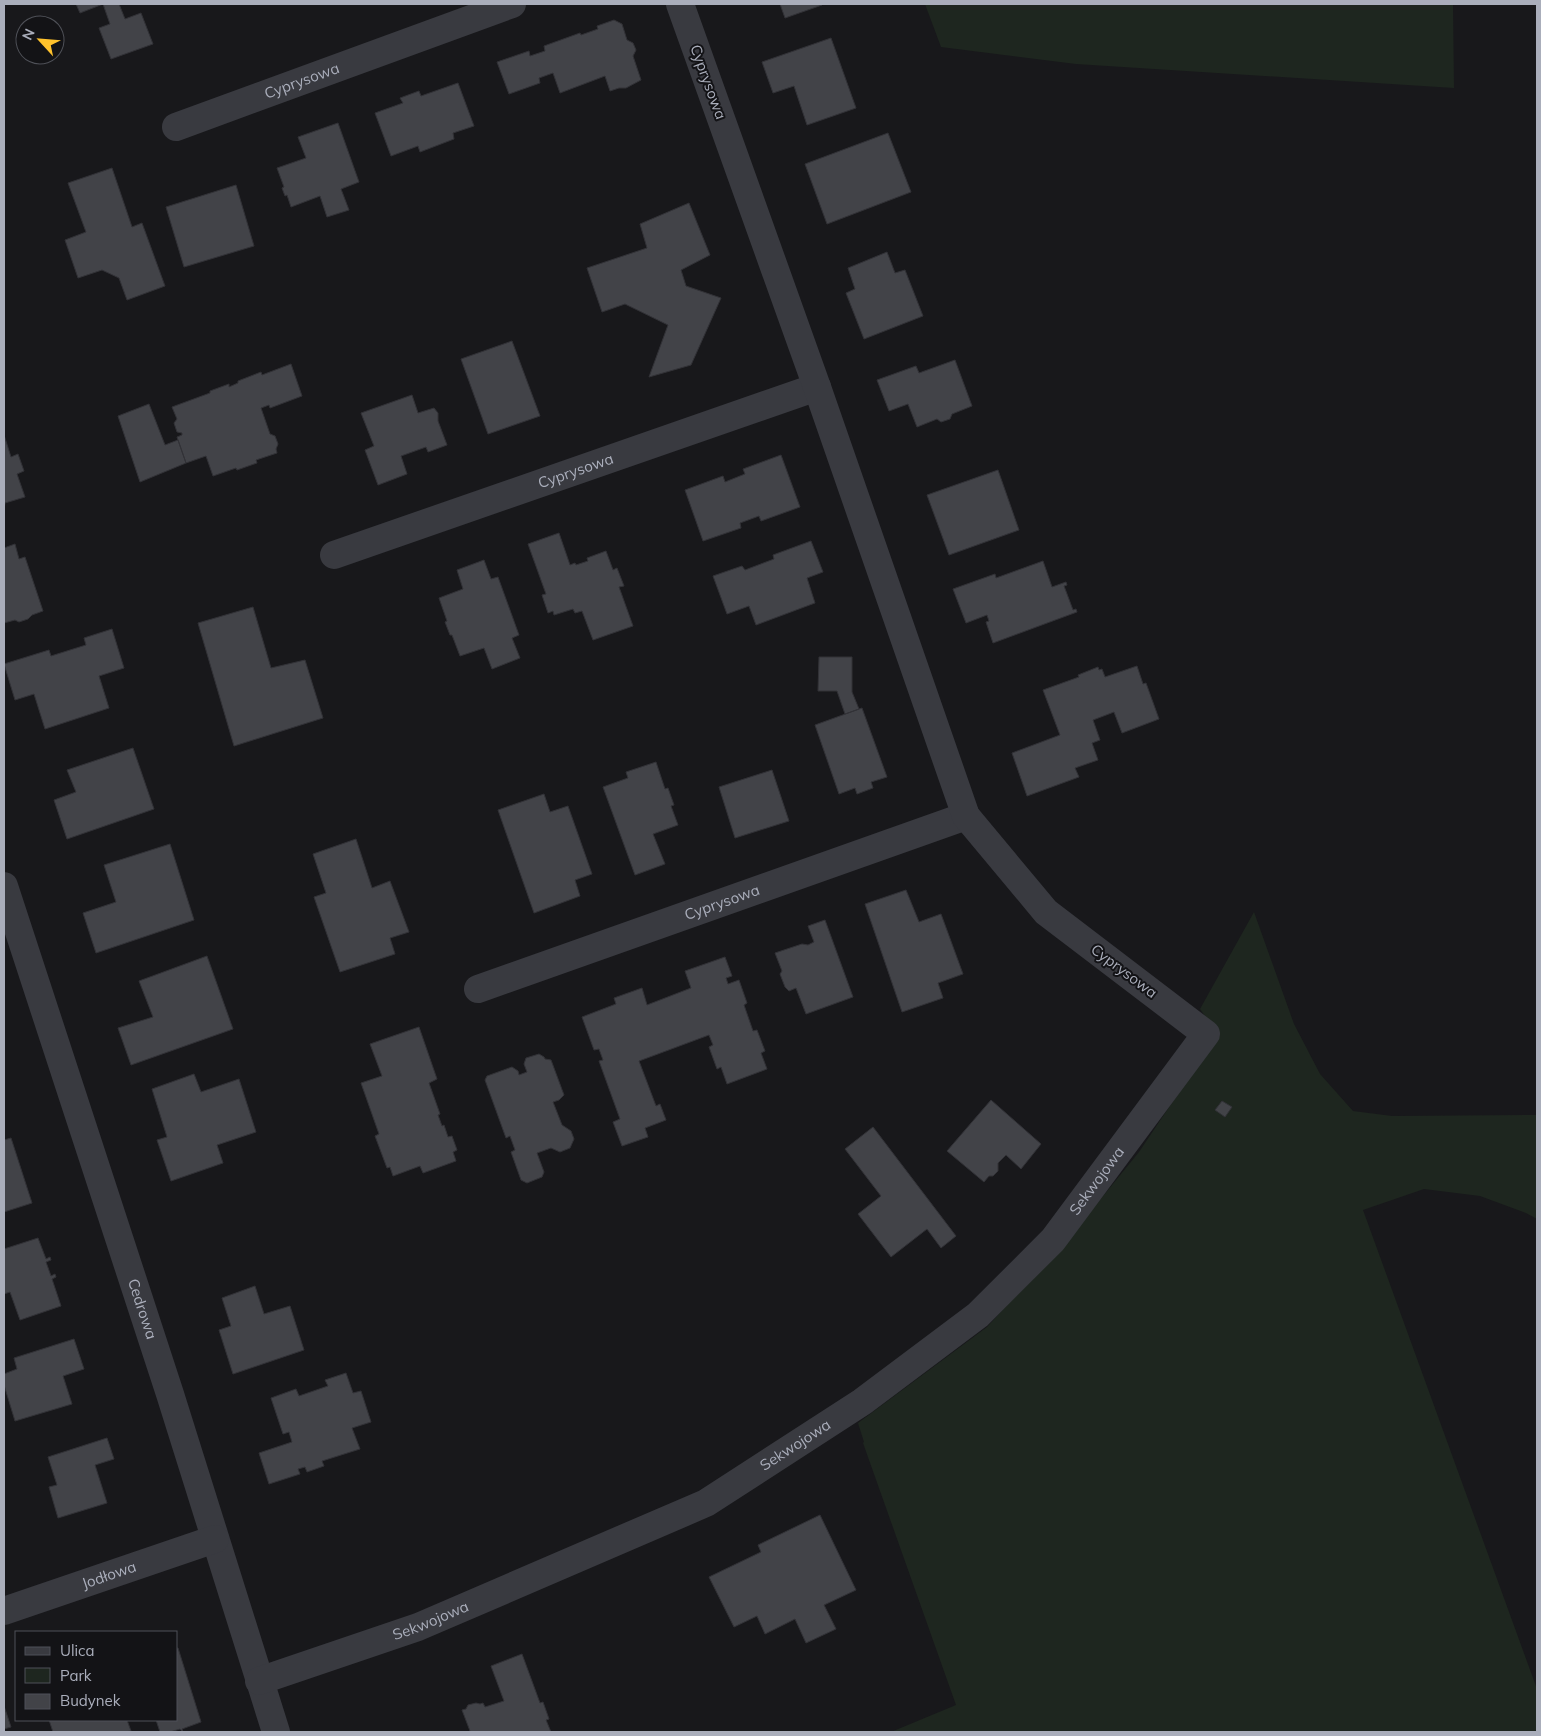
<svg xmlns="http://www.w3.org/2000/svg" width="1541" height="1736" font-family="Mulish,sans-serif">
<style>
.green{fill:#1e261f}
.building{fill:#424348;stroke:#323237}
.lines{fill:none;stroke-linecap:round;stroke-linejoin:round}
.minor{stroke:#393a40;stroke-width:28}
.labels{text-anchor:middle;stroke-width:4;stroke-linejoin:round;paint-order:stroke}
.street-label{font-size:15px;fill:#aaaebb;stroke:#131316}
</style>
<rect width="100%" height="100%" fill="#18181b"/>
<path class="green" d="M925,4H1453L1454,88L1076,64L941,47Z
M1254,912L1294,1024L1320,1074L1353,1111L1392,1116L1537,1115V1219L1526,1213L1480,1196L1424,1189L1363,1210L1537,1689V1732H891L956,1705L863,1443L864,1442L858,1423L987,1327L1077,1228L1139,1152L1218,1034L1200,1009Z"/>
<path class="building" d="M76,4H119L125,19L141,13L153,44L111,59L99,28L110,24L103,4L80,13Z
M780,4H821L822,5L785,18Z
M614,20L622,24L627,40L633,43L636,50L633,56L641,80L626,88H619L610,91L605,76L560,93L553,73L539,78L540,83L509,94L497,62L529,51L530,56L545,51L544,46L580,33L581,35L598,29L597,26Z
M831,38L856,108L807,125L794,86L773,93L762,62Z
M458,83L474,126L453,133L454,139L420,152L418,146L391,156L375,113L403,103L400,98L419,91L421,96Z
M338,123L359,182L341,189L349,210L327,217L320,196L291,207L287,195L285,196L282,188L284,187L277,168L306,158L298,137Z
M888,133L911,192L827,224L805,164Z
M112,168L132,227L142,223L165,286L127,300L119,278L102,270L78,278L65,240L86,232L68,183Z
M236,185L254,246L184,267L166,207Z
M689,203L710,255L681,270L686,286L721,298L691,365L649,377L668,325L625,304L602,312L587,268L647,248L640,224Z
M887,252L895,273L905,270L923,316L864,339L846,293L855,289L848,268Z
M512,341L540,416L488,434L461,359Z
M955,360L972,406L952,414L950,419L941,422L937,419L917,427L908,404L889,411L877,380L916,366L919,373Z
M291,364L302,396L270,408L269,405L261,408L270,434L275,436L278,444L276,449L277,453L256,460L257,463L237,470L236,468L213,476L206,456L186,463L177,437L182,435V433L177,432L174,423L177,419L172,407L210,393V391L229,384V387L238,383V381L261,372L262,375Z
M412,395L418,413L434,408L438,413V421L447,445L428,452L426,447L401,456L407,474L378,485L365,450L374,446L361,413Z
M149,404L165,445L178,440L186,463L140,482L118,416Z
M4,435L11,457L18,454L24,471L17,474L25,497L5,503L4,510Z
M781,455L800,507L761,521L759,516L740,523L741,528L703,541L685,490L723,476L725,482L745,474L743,469Z
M998,470L1019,530L949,555L927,495Z
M559,533L570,565L575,563L576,565L588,561L587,558L606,551L613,570L617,568L624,586L619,587L633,626L593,640L582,611L575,613L573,609L554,615L553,611L548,613L542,595L546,594L528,544Z
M811,541L823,572L807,578L815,603L756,625L749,606L727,614L713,576L742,566L745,570L774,559L773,555Z
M15,544L19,559L25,557L43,611L32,615L28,619L19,622L15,620L4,623V548Z
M484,560L491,579L498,577L519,635L512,638L520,658L492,669L484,648L460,656L452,635H450L445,622L447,621L439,598L463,589L457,570Z
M1043,561L1052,587L1066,582L1067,585L1064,586L1073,610L1076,609L1077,612L993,643L986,622L989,621L987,615L966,623L953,589L995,574L996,578Z
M253,607L271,668L305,660L323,718L234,746L198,623Z
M112,629L124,668L99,676L109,708L45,729L34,694L15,700L4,664L49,650L51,656L86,645L84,638Z
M819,657H852V692L859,709L845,714L837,691H818Z
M1137,666L1143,684L1146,683L1159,719L1122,733L1114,712L1093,720L1100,740L1092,743L1098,760L1075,768L1079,777L1027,796L1012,753L1060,735L1043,690L1079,677L1078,675L1098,667L1099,670L1102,669L1105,677Z
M862,708L887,777L871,782L873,788L857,794L855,788L839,794L815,725Z
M133,748L154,809L67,839L54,800L76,792L67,770Z
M656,762L665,789L668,788L674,805L671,806L678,825L653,834L665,864L635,875L603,787L628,778L626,772Z
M772,770L789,821L735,838L719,787Z
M544,794L550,812L568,806L592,874L575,880L580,896L534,913L498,810Z
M356,839L372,888L390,881L409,932L390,938L395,954L340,972L314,897L326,893L313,854Z
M170,844L194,920L96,953L83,913L116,902L104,865Z
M906,890L919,922L941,914L963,974L938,983L943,998L902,1012L865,904Z
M825,920L853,997L806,1014L796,988L789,991L785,987L780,974L782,971L775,953L802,944L808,945L814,942L808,926Z
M207,956L233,1029L131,1065L118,1028L153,1017L139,981Z
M725,957L732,976L726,978L728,984L739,980L747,1003L744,1005L753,1031L757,1030L765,1051L761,1053L767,1069L727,1084L721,1067L717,1069L709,1047L713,1045L709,1035L639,1061L656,1106L660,1104L666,1120L645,1128L648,1137L622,1146L613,1122L620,1119L599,1061L603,1060L599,1049L594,1050L582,1017L616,1004L614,998L642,988L647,1005L691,988L685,971Z
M419,1027L437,1079L429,1083L440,1114L438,1115L442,1126L444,1125L448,1137L452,1136L457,1150L453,1152L456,1161L423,1173L420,1166L393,1176L390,1167L387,1168L375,1136L379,1134L361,1083L382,1076L370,1044Z
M539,1054L544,1057L545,1059L551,1060L564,1095L559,1100L553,1102L562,1125L571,1131L574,1139L570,1148L560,1152L551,1148L537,1153L544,1172L542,1177L527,1183L521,1180L511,1152L515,1150L510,1136L506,1138L485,1080L487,1076L512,1067L518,1071L519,1075L527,1072L524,1064L526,1058Z
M194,1074L201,1092L239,1079L256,1132L217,1145L223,1163L171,1181L157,1140L167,1137L152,1089Z
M991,1100L1041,1144L1021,1169L1006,1155L998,1163V1171L993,1176H989L984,1182L947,1151Z
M1222,1101L1232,1107L1225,1117L1215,1110Z
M873,1127L956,1236L941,1248L927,1229L891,1257L858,1214L881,1196L845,1149Z
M11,1138L32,1203L4,1212V1140Z
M38,1238L46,1259L50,1257L51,1260L46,1262L51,1276L55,1274L56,1277L52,1279L61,1306L20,1320L10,1292L4,1294V1249Z
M255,1286L264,1314L290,1306L304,1350L233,1374L219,1330L231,1326L222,1298Z
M74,1339L84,1369L63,1376L72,1404L15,1421L4,1385V1374L17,1369L14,1358Z
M346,1373L353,1393L361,1391L371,1422L352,1428L360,1449L322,1461L324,1466L307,1472L305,1467L298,1469L300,1474L269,1484L259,1453L292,1442L289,1432L283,1434L271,1398L296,1389L299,1396L328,1386L325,1380Z
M107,1438L114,1459L95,1465L107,1503L58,1518L49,1487L57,1485L48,1457Z
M820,1515L856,1590L824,1605L836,1629L806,1643L795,1619L765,1634L757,1616L734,1627L709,1577L761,1552L758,1545Z
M176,1648H178L201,1722L182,1729L183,1732L180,1729L170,1732H160L156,1720H176Z
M522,1654L540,1703L543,1702L549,1719L546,1720L551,1732H468L470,1731L462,1710L466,1709L468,1705L476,1703L480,1704L483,1703L485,1707L504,1701L491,1666Z
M4,1706L11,1727L4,1729Z
M49,1720H127L131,1731L125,1732H53Z"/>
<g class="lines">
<g class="minor">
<path id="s1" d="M176,127L512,4"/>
<path id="s2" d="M334,555L817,387"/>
<path id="s3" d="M4,886L170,1394L276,1732"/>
<path id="s4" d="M478,989L966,816"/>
<path id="s5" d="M4,1611L215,1539"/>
<path id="s6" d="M259,1681L418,1627L706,1503L862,1402L978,1315L1053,1240L1206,1034L1046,912L966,816L817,387L680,4"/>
</g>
</g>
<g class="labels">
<g class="street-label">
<text dy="5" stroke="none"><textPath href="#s1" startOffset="134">Cyprysowa</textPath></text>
<text transform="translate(708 82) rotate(70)" y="5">Cyprysowa</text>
<text dy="5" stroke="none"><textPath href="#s2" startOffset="256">Cyprysowa</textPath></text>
<text dy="5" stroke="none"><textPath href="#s4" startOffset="259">Cyprysowa</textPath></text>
<text transform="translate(1124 971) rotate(37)" y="5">Cyprysowa</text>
<text dy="5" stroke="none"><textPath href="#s6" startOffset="992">Sekwojowa</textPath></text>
<text dy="5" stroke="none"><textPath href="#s3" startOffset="445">Cedrowa</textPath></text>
<text dy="5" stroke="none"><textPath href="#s6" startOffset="588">Sekwojowa</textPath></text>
<text dy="5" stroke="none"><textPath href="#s5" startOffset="111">Jodłowa</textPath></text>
<text dy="5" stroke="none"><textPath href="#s6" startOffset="182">Sekwojowa</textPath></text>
</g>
</g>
<rect width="1541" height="1736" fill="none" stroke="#aaaebb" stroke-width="10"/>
<rect x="15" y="1631" width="162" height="90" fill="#131316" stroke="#4f5158"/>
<rect x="25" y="1647" width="25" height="8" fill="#393a40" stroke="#4f5158"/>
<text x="60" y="1656" font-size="15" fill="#aaaebb">Ulica</text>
<rect x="25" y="1668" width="25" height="15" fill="#1e261f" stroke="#4f5158"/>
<text x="60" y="1681" font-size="15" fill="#aaaebb">Park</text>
<rect x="25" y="1694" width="25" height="15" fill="#424348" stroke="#4f5158"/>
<text x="60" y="1706" font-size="15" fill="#aaaebb">Budynek</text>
<g transform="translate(40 40) rotate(296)"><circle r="24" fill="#131316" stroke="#4f5158"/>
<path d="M0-4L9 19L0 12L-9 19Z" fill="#ffc22c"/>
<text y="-8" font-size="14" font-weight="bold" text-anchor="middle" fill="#aaaebb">N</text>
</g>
</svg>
